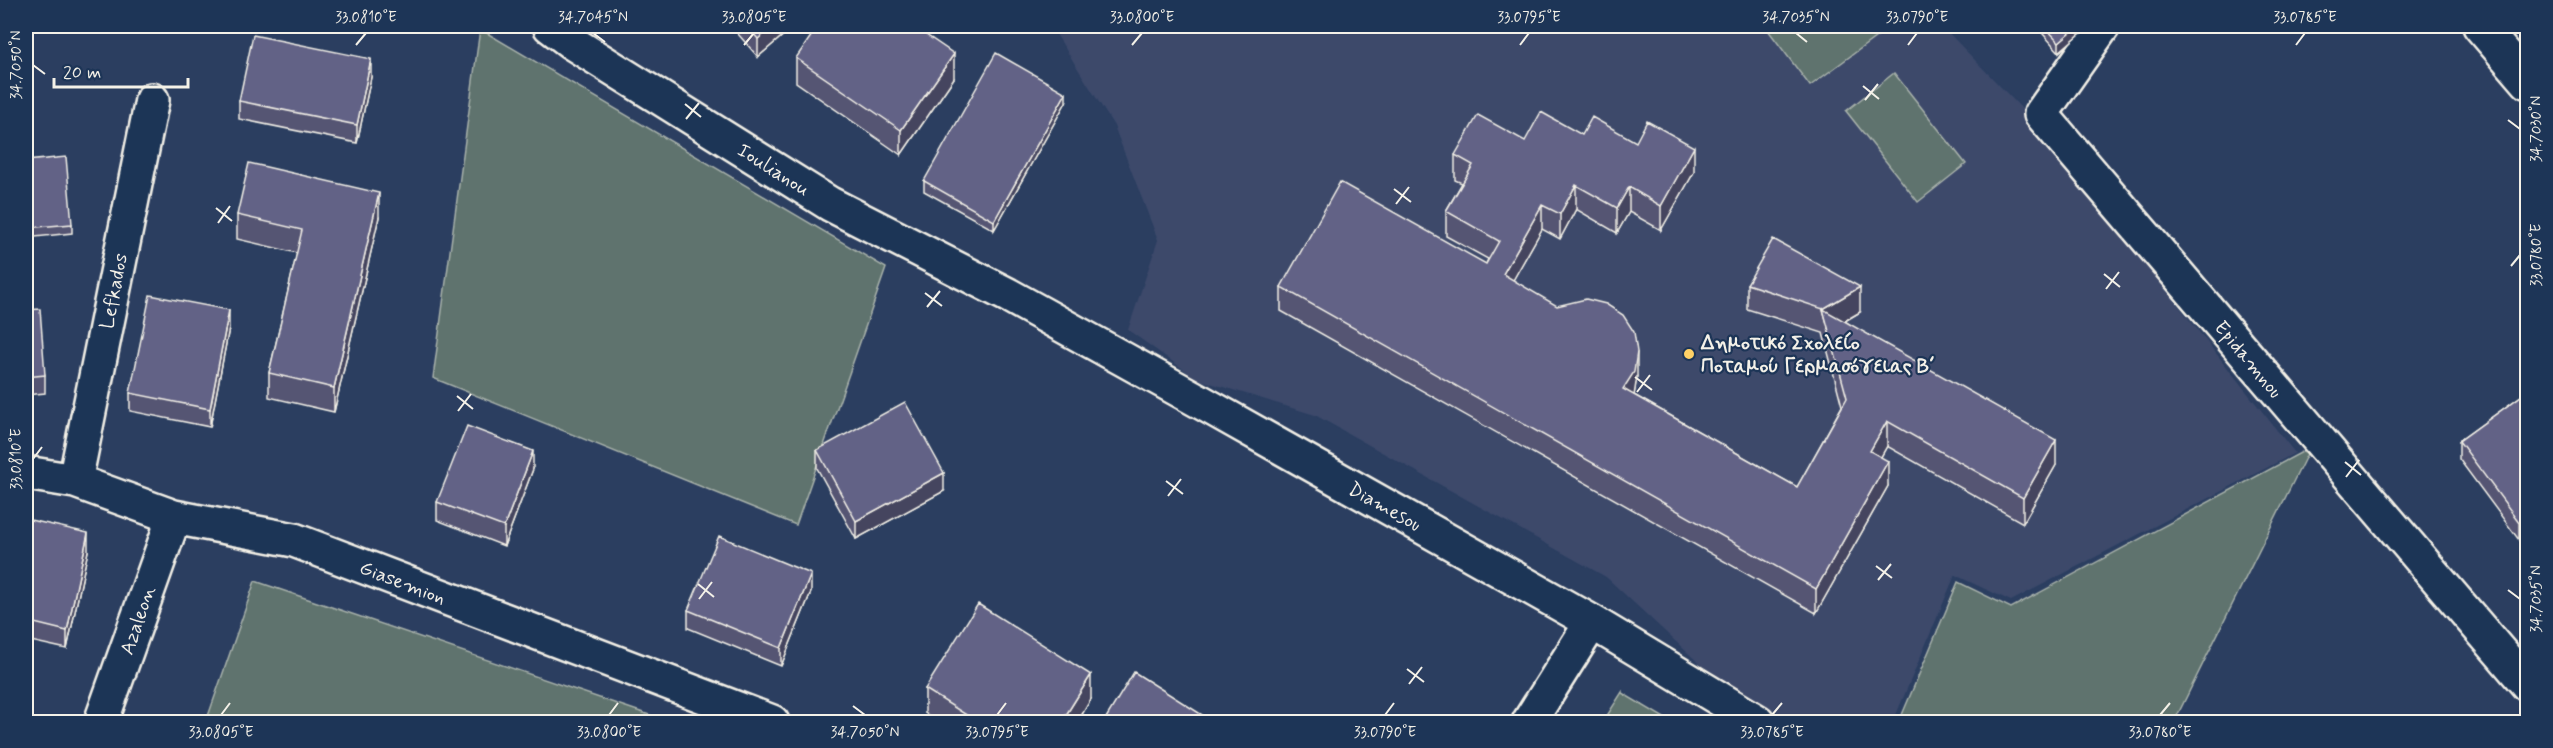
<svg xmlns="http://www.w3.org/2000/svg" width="2553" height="748" font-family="Mynerve,sans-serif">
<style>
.built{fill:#3c496b}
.green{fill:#5e736e;stroke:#a9b2ab;stroke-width:1.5}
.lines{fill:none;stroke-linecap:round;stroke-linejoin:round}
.minor-casing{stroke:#f4f1e8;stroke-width:38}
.minor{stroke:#1d3557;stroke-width:33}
.wall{fill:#545473;stroke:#f4f1e8;stroke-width:1.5}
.shaded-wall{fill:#45455e;stroke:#f4f1e8;stroke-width:1.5}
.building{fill:#626286;stroke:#f4f1e8;stroke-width:1.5}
.ticks{fill:none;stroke:#f4f1e8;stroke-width:2}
.poi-dot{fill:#ffd166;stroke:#1d3557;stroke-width:2}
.labels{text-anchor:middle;stroke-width:4.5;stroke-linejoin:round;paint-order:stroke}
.street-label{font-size:20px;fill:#f4f1e8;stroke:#1d3557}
.poi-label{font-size:20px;font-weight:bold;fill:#f4f1e8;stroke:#1d3557;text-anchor:start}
.neatline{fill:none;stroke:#f4f1e8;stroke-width:2}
.ticks-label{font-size:15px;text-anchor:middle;fill:#f4f1e8}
</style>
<rect width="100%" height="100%" fill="#2b3e60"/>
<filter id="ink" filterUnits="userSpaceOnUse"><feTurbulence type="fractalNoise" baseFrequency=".0167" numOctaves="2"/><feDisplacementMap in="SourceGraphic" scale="12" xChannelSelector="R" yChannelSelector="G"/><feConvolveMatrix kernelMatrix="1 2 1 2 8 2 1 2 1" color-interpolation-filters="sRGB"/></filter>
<g filter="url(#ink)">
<path class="built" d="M1051,26H1942L2025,112L2295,453L2011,601L1955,575L1893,722H1795L1715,678L1606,577L1315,415L1197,379L1128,330L1158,240L1114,126Z"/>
<path class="green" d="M1765,26H1891L1810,86Z
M480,29L886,268L796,525L433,378Z
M1894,73L1966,164L1918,202L1846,111Z
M2304,451L2307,454L2174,722H1899L1958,582L2011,608Z
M255,581L670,722H206Z
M1622,692V693L1671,722H1603Z"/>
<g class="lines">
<defs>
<path id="minor" d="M550,26L571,42L830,204L1008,295L1201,402L1592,622L1758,722
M2103,26L2041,114L2528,685
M2480,26L2528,82
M26,473L75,481L174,517L294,540L772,722
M75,481L152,100
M101,722L174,517
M1529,722L1592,622"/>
</defs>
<use href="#minor" class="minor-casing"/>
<use href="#minor" class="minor"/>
</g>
<path class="wall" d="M731,26H794L758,57Z
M2036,26H2089L2059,52Z
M26,54L34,121V130L26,131Z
M796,58L954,78L901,155L796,82Z
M371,77L357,143L239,119V101Z
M1066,102L994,230L924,191V181Z
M1582,135L1636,142L1694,172L1661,230L1629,212L1617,233L1576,209L1560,239L1542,229L1513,280L1637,376L1634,395L1797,487L1842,406L1823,333L1747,309V284L1860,312L1845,321L2056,465L2023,523L1887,446L1881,457L1888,486L1816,613L1281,311V287L1486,264L1488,259L1446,236V211L1462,183L1455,180V155L1525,141Z
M26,161L72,224V233L26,238Z
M237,215L379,217L334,412L269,397V373L297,253L237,239Z
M26,310L45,375V393L26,395Z
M229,328L210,427L130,411V393Z
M2528,391V534L2519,540L2459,459V441Z
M817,450L944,491L856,539L817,468Z
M533,469L504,546L437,520V502Z
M26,519L88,551L67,649L26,640Z
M811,592L781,666L688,628V610Z
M925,689L1091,699L1077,723H940L925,713Z"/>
<path class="shaded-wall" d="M773,26H794L758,57V39Z
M2078,26H2089L2059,52V42Z
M954,54V78L901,155V130Z
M371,59V77L357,143V125Z
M1066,93V102L994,230V221Z
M1694,147V172L1661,230V206Z
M1576,185V209L1560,239V214Z
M1629,187V212L1617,233V208Z
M379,193V217L334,412V388Z
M1542,205V229L1503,298V274Z
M1860,287V312L1829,330L1823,309Z
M229,310V328L210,427V409Z
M1637,352V376L1634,396L1623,389Z
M1887,421V446L1870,476V451Z
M2056,440V465L2023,523V498Z
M533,451V469L504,546V527Z
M1888,461V486L1816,613V589Z
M944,473V491L856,539V521Z
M2528,516V534L2519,540V522Z
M88,533V551L67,649V631Z
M811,574V592L781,666V648Z
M1091,675V699L1077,723H1061Z"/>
<path class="building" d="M747,26H773L758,39Z
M818,26H913L954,54L901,130L796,58Z
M2044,26H2078L2059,42Z
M253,35L371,59L357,125L239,101Z
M996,53L1066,93L994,221L924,181Z
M26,54H28L34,121H26Z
M1541,112L1582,135L1592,117L1636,142L1647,121L1694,147L1661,206L1629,187L1617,208L1576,185L1560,214L1542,205L1503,274L1557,306L1586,299L1606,304L1623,315L1634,332L1637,352L1634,372L1623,389L1797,487L1847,398L1823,309L2056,440L2023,498L1887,421L1870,451L1888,461L1816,589L1281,287L1340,182L1486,264L1499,241L1446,211L1473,165L1455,155L1478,115L1525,141Z
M66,157L72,224L26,228V161Z
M249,163L379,193L334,388L269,373L302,230L237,215Z
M1773,239L1860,287L1823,309L1747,284Z
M150,295L229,310L210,409L130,393Z
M40,309L45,375L26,377V310Z
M2528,391V516L2519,522L2459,441Z
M905,402L944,473L856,521L817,450Z
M467,426L533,451L504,527L437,502Z
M26,519L88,533L67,631L26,621Z
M719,536L811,574L781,648L688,610Z
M978,604L1091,675L1061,723H979L925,689Z
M1134,672L1215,723H1103Z"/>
</g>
<path class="ticks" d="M593,33L605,42M1796,33L1807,42M356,45L366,33M744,45L754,33M1132,45L1142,33M1520,45L1529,33M1908,45L1917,33M2296,45L2305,33M33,65L45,74M1863,86L1879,99M1865,100L1878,84M685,104L701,117M686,119L699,103M2508,120L2520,129M1394,189L1411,202M1396,204L1409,187M216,208L232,221M218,223L230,206M2511,266L2520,255M2104,274L2120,287M2106,289L2119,272M925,293L942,306M927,307L940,291M1635,377L1652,390M1637,392L1650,375M457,396L473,409M458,411L471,394M33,459L42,447M2345,462L2361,475M2346,477L2359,460M1166,481L1183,494M1168,496L1181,479M1876,566L1892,578M1878,580L1891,564M698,584L714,597M2508,590L2520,599M699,599L712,582M1407,669L1424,682M1409,684L1422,667M853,706L865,715M221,715L230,703M609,715L618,703M997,715L1006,703M1385,715L1394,703M1772,715L1782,703M2160,715L2170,703"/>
<circle class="poi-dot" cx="1689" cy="354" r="6"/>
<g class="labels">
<g class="street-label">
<text transform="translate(774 169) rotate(32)" y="7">Ioulianou</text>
<text transform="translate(113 291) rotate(-79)" y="7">Lefkados</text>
<text transform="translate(2249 359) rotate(50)" y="7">Epidamnou</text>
<text transform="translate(1385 506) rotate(29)" y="7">Diamesou</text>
<text transform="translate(403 582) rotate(21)" y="7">Giasemion</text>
<text transform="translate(137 620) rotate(-71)" y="7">Azaleon</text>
</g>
<g class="poi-label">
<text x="1701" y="349">Δημοτικό Σχολείο<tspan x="1701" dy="23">Ποταμού Γερμασόγειας Β΄</tspan></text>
</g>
</g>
<rect width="2553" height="748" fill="none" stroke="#1d3557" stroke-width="66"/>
<path d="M54 78v9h134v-9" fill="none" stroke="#f4f1e8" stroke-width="3"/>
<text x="63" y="78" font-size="18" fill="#f4f1e8" stroke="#1d3557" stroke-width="4.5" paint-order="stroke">20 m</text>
<rect x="33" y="33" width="2487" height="682" class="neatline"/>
<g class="ticks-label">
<text x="366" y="22">33.0810°E</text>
<text x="593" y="22">34.7045°N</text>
<text x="754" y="22">33.0805°E</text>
<text x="1142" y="22">33.0800°E</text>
<text x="1529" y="22">33.0795°E</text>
<text x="1796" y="22">34.7035°N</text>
<text x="1917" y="22">33.0790°E</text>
<text x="2305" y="22">33.0785°E</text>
<text transform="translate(16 65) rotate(-90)" y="5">34.7050°N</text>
<text transform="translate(2536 129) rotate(-90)" y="5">34.7030°N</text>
<text transform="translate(2536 255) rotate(-90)" y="5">33.0780°E</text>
<text transform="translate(16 459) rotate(-90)" y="5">33.0810°E</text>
<text transform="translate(2536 599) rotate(-90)" y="5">34.7035°N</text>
<text x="221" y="737">33.0805°E</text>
<text x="609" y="737">33.0800°E</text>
<text x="865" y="737">34.7050°N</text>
<text x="997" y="737">33.0795°E</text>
<text x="1385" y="737">33.0790°E</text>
<text x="1772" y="737">33.0785°E</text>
<text x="2160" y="737">33.0780°E</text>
</g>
</svg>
